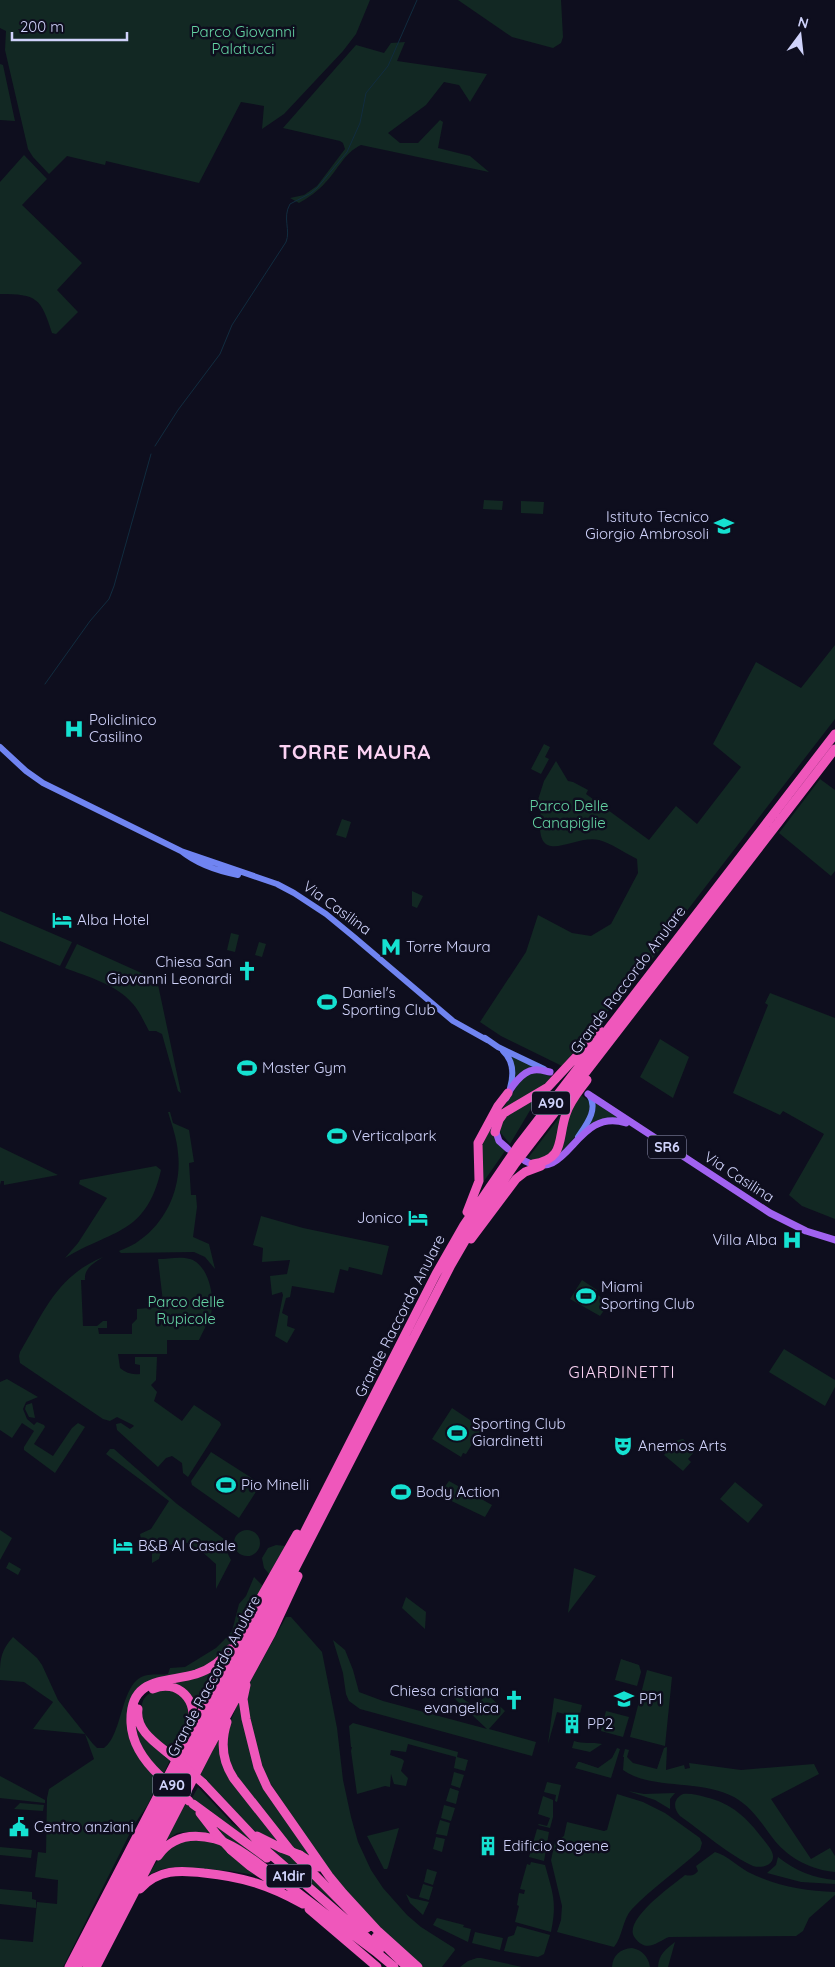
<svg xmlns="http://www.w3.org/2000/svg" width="835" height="1967" font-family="Quicksand,sans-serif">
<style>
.green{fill:#122823}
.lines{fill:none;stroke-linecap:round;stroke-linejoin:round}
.stream{stroke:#112c3f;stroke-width:1}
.secondary{stroke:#7084f1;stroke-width:6}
.primary{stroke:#a162f0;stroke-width:7}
.highway{stroke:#ef57bb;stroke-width:9}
.highway-bridge{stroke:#ef57bb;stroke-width:9}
.labels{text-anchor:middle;stroke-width:5;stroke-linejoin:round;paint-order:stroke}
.shield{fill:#0e0e1e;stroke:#9698b9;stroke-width:1}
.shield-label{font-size:14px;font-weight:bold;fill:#d0d3fb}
.park-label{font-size:15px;fill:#64d3a3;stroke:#0e0e1e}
.poi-label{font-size:15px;fill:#d0d3fb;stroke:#0e0e1e;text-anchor:start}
.street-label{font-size:15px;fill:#d0d3fb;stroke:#0e0e1e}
.neighbourhood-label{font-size:16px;letter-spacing:1px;fill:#fbd2f3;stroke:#0e0e1e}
.district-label{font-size:20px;font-weight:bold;letter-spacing:1px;fill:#fbd2f3;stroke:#0e0e1e}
</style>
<rect width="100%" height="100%" fill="#0e0e1e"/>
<path class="green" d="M0,0H370L356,34L343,51L284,114L262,129L264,106L241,102L199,183L106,161L105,165L67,156L49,174L33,157L28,149L5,50L6,31L0,28Z
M458,0H561L563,37L561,43L553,48L512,37Z
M405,42L397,61L487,74L470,102L459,85L444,82L426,105L388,133L400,143H418L440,120L443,122L438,148L470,156L489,172L361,145C344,153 338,170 325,183C318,191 308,198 299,203L290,198L304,195L317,186L345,149L343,143L340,141L283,128L356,45L384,53L391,43Z
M0,64L3,65L15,121L0,120Z
M24,155L47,179L22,205L82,263L57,290L78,312L56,334L52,333C41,298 37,294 0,294V182Z
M484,500L503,501L502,510L483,509Z
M521,501L544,502L543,514L521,513Z
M835,645V719L662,943L663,946L562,1066L501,1036L480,1022L526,952L538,915L572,933L591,936L611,924L638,873L637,859C625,853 611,843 599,840C572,834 533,872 541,811L536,806L544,781L556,761L568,781L573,782L588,790L586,794L649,840L676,806L697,824L741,767L713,744L756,662L801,688Z
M544,744L550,747L545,757L549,759L541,774L531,769Z
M820,779L835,790V871L831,876L779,833Z
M342,819L351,822L346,838L336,835Z
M412,891L423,896L417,908L412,906Z
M0,911L72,942L60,966L0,941Z
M231,933L239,935L235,952L227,950Z
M259,942L266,944L262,957L255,955Z
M77,944L157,980L181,1093L178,1091L162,1034L156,1031H149C144,1022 140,1012 133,1004C116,984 88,977 65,968Z
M770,993L835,1018V1219L802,1206L789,1195L824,1134L783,1111L780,1115L733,1093L768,1005L765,1003Z
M660,1039L689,1057L673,1098L640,1077Z
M509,1054L536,1068L514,1082Z
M536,1071L554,1078L499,1115L522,1078Z
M579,1093L591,1103L586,1123L563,1152L554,1159L567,1114Z
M538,1097L510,1144L500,1132L502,1119Z
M594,1100L622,1119L601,1120L586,1129L593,1118Z
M564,1111L554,1154L533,1160L528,1158Z
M168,1112H170L173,1123L189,1130L194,1162L189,1163L191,1195H196L197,1207L193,1237L209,1244L215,1269L205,1257L194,1252L121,1253L119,1251C126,1248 134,1245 140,1240C167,1221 182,1186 178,1153C177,1139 172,1125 168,1112Z
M492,1121L493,1136L505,1151L482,1184L479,1149Z
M0,1147L58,1175L4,1185V1181H1L0,1185Z
M156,1166L161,1170C146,1235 113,1229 65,1258L78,1243L107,1198L79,1184L80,1180Z
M261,1216L303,1228L389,1246L382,1275L349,1267L348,1271L340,1269L334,1293L292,1286L290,1297L286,1298L282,1313L288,1316L287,1326L295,1329L287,1343L275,1336L283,1295L282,1292L272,1295L270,1276L287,1274L290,1260L262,1262L263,1248L253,1245Z
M103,1257C94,1263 84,1268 85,1280H81L83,1326H97L103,1321H107V1328H98L99,1334H132V1324L137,1319V1309L161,1307L163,1302L158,1259C168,1259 180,1256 190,1259C209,1265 215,1297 211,1314C208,1323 203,1331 199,1340H167V1354H118L120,1368C126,1373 132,1375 140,1374V1365L135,1364V1357H157L156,1380L151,1385L157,1392L154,1401L182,1421L194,1405L220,1422L221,1425L188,1477L183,1473L182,1463L172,1456L166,1458L158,1467L117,1430L116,1424L121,1423L130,1429L134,1426L133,1425L117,1417L110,1421L103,1419L20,1363L19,1356L20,1352C44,1312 57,1276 103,1257Z
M582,1280L597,1290L595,1293L609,1303L600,1316L570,1299Z
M784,1349L835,1380V1387L825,1406L769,1372Z
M7,1379L38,1397L26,1402L23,1409L27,1419L34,1425L37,1422L44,1425L45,1427L34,1444L53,1456L72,1428L78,1423L85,1427L55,1473L24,1450V1447L34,1431L22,1423L12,1438L0,1430V1382Z
M32,1403L35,1418L29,1417L25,1409L26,1405Z
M452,1408L482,1428L466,1454L463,1453L461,1457L432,1439Z
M683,1439L696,1450L688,1459L691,1462L683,1471L664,1455L675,1441Z
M110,1449H114L177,1504L224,1539L226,1550L231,1560L216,1589V1564C205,1555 188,1535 175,1545L163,1544L159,1559L152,1563V1550L146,1545H142L140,1534L151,1529L169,1501L106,1454Z
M211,1452L261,1484L239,1518L192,1485L191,1481Z
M449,1481L492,1505L485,1517L439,1495Z
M735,1482L763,1505L748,1523L720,1499Z
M234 1543a13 13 0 1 1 26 0a13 13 0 1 1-26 0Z
M0,1530L12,1538L0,1560Z
M276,1545L285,1546L269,1574L264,1568L262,1558L268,1548Z
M9,1562L21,1569L18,1575L6,1568Z
M574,1568L596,1576L568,1613Z
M254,1577L263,1586C248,1616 231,1657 198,1671C184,1677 164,1678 149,1682L127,1723L160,1780L147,1806L134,1825L63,1967H0V1939L33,1942L37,1902L57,1904L58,1880L35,1877L38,1852L46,1853L47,1798L49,1789L94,1759L85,1734L33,1729L53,1702L24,1682L0,1680C0,1660 0,1652 13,1637L37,1658L42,1665L58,1700L93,1744L97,1748H104C124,1734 120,1678 148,1675C154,1674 161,1675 168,1674L170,1668L185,1667L216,1648L226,1638L232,1631L239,1604L246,1596Z
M406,1597L426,1612L425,1629L402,1608Z
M286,1617H291L322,1652L337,1728L343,1780L351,1817L358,1842L371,1870L383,1888L407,1915L421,1927L454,1948L455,1950L442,1967H422L379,1928L335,1880L262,1771L246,1704L249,1684Z
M333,1640L345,1650L353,1670L359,1692L383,1701L487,1729L454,1698L460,1692L464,1696L463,1699L475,1707L487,1694L505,1711L489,1729L536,1742L532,1756L360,1709L349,1701L346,1694L343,1673Z
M621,1659L639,1665L641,1672L637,1686L615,1680Z
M223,1662L199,1712L196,1713L168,1681Z
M647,1670L672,1677L665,1746L630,1737Z
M166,1687L189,1701L190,1724L174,1754L142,1725C140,1700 141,1694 166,1687Z
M554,1698L582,1705L579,1718L557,1712L548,1744Z
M239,1700L256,1768L313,1858L295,1851L271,1823L229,1765L226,1733Z
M606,1711L629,1717L623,1737L601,1731Z
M353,1723L458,1752L457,1757L468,1760L465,1771L454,1768L456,1757L408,1744L406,1752L391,1750L390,1755L402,1759L404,1761L401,1771L408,1778L406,1786L394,1784L391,1774L390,1787L385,1786L357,1794L351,1751L352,1747H351L349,1726Z
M134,1726H137L170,1760L163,1775L145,1757Z
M220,1736L233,1783L281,1846C255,1838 242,1817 223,1798C216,1791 207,1784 199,1777Z
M574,1741C583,1744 592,1742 602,1744L590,1752L572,1748Z
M667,1747L666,1770L684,1765L685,1769L690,1768L689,1763L741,1770L814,1764L819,1774L771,1799L811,1859L830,1848L835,1856V1872C812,1870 790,1859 775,1841C762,1824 753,1808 734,1797C700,1779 650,1790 623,1770L624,1757H623L625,1749L629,1750L627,1757L633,1763L657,1769L664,1748Z
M617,1748L620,1749L611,1778L575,1768L578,1762H580L598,1768L612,1758Z
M454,1772L464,1775L460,1788L451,1785Z
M0,1776L45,1800V1803L0,1798Z
M547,1782L561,1785L557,1802L555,1801L556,1795L544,1792Z
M198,1787L231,1822V1823L243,1831L263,1851L191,1800Z
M450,1788L459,1791L456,1804L446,1801Z
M628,1791L644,1794L675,1793L670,1799V1809L655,1800Z
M617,1794L643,1802L665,1813L700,1838L702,1843L700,1850C678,1870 652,1888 632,1909C622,1920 623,1936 614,1947L557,1932L561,1920L562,1906L551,1860L555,1842L564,1836L567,1822L604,1831L607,1830Z
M683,1794C690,1793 698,1795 705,1797C732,1803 747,1818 763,1839C766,1843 770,1847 772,1852C777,1864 763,1869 753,1866C732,1857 700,1830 680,1816C673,1808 673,1799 683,1794Z
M543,1796L553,1800V1817L550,1828L538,1825L539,1824L547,1826L550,1818L538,1814Z
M20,1803L44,1805L43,1811L14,1809Z
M185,1803L192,1808L211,1833L184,1832L177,1833L165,1841Z
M444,1805L455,1808L451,1821L441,1818Z
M440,1820L450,1823L447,1836L436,1834Z
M210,1821L252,1852L284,1878L243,1848L225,1838Z
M399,1828L388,1867L387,1869H384L367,1836Z
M537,1829L549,1832L544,1861L529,1857Z
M436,1837L445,1839L442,1852L433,1849Z
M190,1838L219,1842L261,1876L231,1871L175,1867L162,1869L148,1875L165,1849Z
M268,1846L289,1854L342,1909Z
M0,1847L32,1850L31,1858L0,1855Z
M715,1852C728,1856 736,1865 748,1872C776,1886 804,1891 835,1892V1895L809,1918L803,1931L796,1936L669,1937C658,1941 647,1954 635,1938C621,1921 673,1885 685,1875C691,1876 694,1876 698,1871L696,1866Z
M778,1857C796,1871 813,1878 835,1880V1884L801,1882L767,1873L776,1865Z
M531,1862L545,1865C553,1894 557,1902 551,1932L515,1922L519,1906L517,1905L519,1893L524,1894L525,1890L520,1889L527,1864L530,1865Z
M427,1869L437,1872L433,1885L424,1882Z
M423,1884L433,1887L429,1900L419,1897Z
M0,1889L32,1892V1899L36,1900V1908L0,1904Z
M406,1894L411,1898L429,1902L423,1915L410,1903Z
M437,1918L464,1925L463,1927L471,1929L468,1942L433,1925Z
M517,1926L550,1935L544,1954L538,1957L504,1951L508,1937L514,1935Z
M475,1932L503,1938L500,1950L472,1943Z
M675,1942L668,1967H658C659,1954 665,1950 675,1942Z
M632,1948C642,1950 648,1956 650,1967H612C613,1955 620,1949 632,1948Z
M477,1958H481L522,1967H460L468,1961Z"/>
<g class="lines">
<path class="stream" d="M155,446L178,410L220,354L232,325L286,242C291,230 282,218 290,204L311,193L317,188L347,152L360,123L366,93L388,66L417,0
M45,684L90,621L109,599L114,586L151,454"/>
<path class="secondary" d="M0,747L26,771L43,783L181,851C197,864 217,871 238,875
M181,851L277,884L294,893L326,914L354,937L453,1021L487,1040
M485,1038L498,1047L544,1069
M503,1051C514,1061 514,1074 510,1088
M578,1137C586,1125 599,1109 589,1095"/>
<path class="primary" d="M588,1094L770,1213L806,1231L835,1240
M506,1098C510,1088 522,1071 534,1070C539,1069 545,1071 550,1072
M495,1129L499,1141L508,1149
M525,1161C570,1185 574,1107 626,1123"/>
<path class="highway" d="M495,1132L499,1120L504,1113L548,1087L600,1031
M533,1164C566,1159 557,1139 566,1114C570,1101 579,1091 587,1080
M467,1212L479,1181L478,1143L498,1106L508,1093
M471,1239L516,1179L525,1172L541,1166
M246,1685L243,1699L246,1719L258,1767L267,1787L329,1876L343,1893L377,1930L418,1967
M153,1689C177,1678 200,1701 191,1726
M138,1709C135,1729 154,1742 168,1753
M227,1722C220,1743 222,1761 234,1779L290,1850L367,1928
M160,1776C145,1762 132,1745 131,1723C129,1676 166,1683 196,1674C211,1669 222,1661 230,1649
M203,1783L269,1853L380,1949
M193,1804L267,1858
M200,1813L217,1835
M257,1836L281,1848
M231,1850L250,1866L281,1887
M300,1855L319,1867
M158,1856C172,1836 192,1833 215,1839C236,1845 253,1860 270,1872C307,1899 343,1928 380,1955
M140,1889C158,1869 180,1870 204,1873C243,1877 269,1885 303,1904
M309,1909L377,1967
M376,1937L407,1967
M376,1952L394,1967
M69,1967L260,1599L297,1534
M77,1967L300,1541L436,1274L464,1225L518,1146L835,734
M87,1967L281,1596L451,1265L480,1215L515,1164L835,749
M96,1967L208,1750L271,1634L298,1576"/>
<path class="highway-bridge" d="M168,1753L203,1783
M160,1776L189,1801
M217,1835L231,1850
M281,1848L300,1855"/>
</g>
<defs>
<symbol id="school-bare" viewBox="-9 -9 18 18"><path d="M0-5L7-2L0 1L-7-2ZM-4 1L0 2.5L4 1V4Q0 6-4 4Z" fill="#15e1d1" stroke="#0e0e1e" stroke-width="2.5" paint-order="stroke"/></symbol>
<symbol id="hospital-bare" viewBox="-9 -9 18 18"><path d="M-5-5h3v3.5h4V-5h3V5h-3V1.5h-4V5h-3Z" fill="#15e1d1" stroke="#0e0e1e" stroke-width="2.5" paint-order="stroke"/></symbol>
<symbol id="hotel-bare" viewBox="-9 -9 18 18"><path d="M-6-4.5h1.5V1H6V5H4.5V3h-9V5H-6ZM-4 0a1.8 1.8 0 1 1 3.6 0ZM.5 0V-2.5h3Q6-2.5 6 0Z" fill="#15e1d1" stroke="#0e0e1e" stroke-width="2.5" paint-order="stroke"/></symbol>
<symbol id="metro-bare" viewBox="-9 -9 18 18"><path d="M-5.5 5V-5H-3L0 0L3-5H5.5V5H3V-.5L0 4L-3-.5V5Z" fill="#15e1d1" stroke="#0e0e1e" stroke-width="2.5" paint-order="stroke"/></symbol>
<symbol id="church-bare" viewBox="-9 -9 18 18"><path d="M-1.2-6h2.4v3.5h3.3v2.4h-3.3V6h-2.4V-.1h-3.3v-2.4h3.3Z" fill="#15e1d1" stroke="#0e0e1e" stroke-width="2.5" paint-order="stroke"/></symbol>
<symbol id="stadium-bare" viewBox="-9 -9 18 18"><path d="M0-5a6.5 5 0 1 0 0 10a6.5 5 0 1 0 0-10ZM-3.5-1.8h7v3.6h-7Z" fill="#15e1d1" stroke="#0e0e1e" stroke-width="2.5" paint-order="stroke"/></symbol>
<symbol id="theatre-bare" viewBox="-9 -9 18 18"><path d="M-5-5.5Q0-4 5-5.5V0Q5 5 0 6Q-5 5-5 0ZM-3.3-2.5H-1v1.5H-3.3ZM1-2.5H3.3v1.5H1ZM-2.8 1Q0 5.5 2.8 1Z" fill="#15e1d1" stroke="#0e0e1e" stroke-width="2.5" paint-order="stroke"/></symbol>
<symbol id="university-bare" viewBox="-9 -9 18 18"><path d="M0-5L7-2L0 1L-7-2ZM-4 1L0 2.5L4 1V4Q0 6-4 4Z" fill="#15e1d1" stroke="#0e0e1e" stroke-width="2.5" paint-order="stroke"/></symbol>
<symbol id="building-bare" viewBox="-9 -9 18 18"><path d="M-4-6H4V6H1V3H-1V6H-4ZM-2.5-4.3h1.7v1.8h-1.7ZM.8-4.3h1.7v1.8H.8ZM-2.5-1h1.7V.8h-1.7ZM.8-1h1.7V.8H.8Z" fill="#15e1d1" stroke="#0e0e1e" stroke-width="2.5" paint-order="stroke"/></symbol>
<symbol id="civic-bare" viewBox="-9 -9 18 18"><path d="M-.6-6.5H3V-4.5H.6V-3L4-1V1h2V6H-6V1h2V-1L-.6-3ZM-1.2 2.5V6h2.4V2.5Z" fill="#15e1d1" stroke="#0e0e1e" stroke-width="2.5" paint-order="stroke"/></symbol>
</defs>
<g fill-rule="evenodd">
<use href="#school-bare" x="710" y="512" width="28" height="28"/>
<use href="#hospital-bare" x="60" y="715" width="28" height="28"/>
<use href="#hotel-bare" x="48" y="906" width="28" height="28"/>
<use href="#metro-bare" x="377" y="933" width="28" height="28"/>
<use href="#church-bare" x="233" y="957" width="28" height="28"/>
<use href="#stadium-bare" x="313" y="988" width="28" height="28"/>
<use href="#stadium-bare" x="233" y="1054" width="28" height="28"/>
<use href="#stadium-bare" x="323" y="1122" width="28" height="28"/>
<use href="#hotel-bare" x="404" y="1204" width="28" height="28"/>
<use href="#hospital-bare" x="778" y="1226" width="28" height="28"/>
<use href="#stadium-bare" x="572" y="1282" width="28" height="28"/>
<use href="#stadium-bare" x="443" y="1419" width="28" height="28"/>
<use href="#theatre-bare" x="609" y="1432" width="28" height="28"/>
<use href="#stadium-bare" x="212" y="1471" width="28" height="28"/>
<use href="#stadium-bare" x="387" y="1478" width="28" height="28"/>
<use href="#hotel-bare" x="109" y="1532" width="28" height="28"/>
<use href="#university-bare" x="610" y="1685" width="28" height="28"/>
<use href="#church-bare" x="500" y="1686" width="28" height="28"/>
<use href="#building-bare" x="558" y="1710" width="28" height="28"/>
<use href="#civic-bare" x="5" y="1813" width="28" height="28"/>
<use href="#building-bare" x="474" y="1832" width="28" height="28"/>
</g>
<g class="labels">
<g class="shield">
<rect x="532" y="1091.5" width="38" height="23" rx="4"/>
<rect x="648" y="1135.5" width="38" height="23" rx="4"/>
<rect x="153" y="1773.5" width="38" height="23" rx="4"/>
<rect x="266.5" y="1864.5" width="45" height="23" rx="4"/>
</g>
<g class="shield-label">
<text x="551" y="1108">A90</text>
<text x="667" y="1152">SR6</text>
<text x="172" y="1790">A90</text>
<text x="289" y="1881">A1dir</text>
</g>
<g class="park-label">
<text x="243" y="37">Parco Giovanni<tspan x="243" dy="17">Palatucci</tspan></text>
<text x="569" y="811">Parco Delle<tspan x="569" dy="17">Canapiglie</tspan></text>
<text x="186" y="1307">Parco delle<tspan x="186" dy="17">Rupicole</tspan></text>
</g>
<g class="poi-label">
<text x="709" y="522" text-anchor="end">Istituto Tecnico<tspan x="709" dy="17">Giorgio Ambrosoli</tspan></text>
<text x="89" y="725">Policlinico<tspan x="89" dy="17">Casilino</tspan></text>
<text x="77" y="925">Alba Hotel</text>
<text x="406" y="952">Torre Maura</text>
<text x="232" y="967" text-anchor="end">Chiesa San<tspan x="232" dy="17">Giovanni Leonardi</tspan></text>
<text x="342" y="998">Daniel's<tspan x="342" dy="17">Sporting Club</tspan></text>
<text x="262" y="1073">Master Gym</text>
<text x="352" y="1141">Verticalpark</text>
<text x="403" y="1223" text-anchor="end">Jonico</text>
<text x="777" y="1245" text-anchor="end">Villa Alba</text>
<text x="601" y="1292">Miami<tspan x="601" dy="17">Sporting Club</tspan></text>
<text x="472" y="1429">Sporting Club<tspan x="472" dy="17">Giardinetti</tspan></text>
<text x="638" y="1451">Anemos Arts</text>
<text x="241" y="1490">Pio Minelli</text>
<text x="416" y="1497">Body Action</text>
<text x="138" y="1551">B&amp;B Al Casale</text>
<text x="499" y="1696" text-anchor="end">Chiesa cristiana<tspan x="499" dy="17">evangelica</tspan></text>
<text x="639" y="1704">PP1</text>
<text x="587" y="1729">PP2</text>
<text x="34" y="1832">Centro anziani</text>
<text x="503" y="1851">Edificio Sogene</text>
</g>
<g class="street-label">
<text transform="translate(337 908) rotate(36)" y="5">Via Casilina</text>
<text transform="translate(628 980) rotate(-53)" y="5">Grande Raccordo Anulare</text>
<text transform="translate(739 1177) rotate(33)" y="5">Via Casilina</text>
<text transform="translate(400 1316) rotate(-63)" y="5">Grande Raccordo Anulare</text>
<text transform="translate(214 1676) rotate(-62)" y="5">Grande Raccordo Anulare</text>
</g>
<g class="neighbourhood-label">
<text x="622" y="1378">GIARDINETTI</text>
</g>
<g class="district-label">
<text x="355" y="759">TORRE MAURA</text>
</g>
</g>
<g transform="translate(800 35) rotate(15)" stroke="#0e0e1e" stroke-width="4" paint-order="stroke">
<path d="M0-4L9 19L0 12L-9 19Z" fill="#d0d3fb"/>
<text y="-8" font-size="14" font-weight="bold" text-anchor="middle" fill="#d0d3fb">N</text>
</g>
<path d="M12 32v8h115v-8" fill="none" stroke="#d0d3fb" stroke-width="2.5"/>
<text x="20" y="32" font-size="15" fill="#d0d3fb" stroke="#0e0e1e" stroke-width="4" paint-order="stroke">200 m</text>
</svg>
